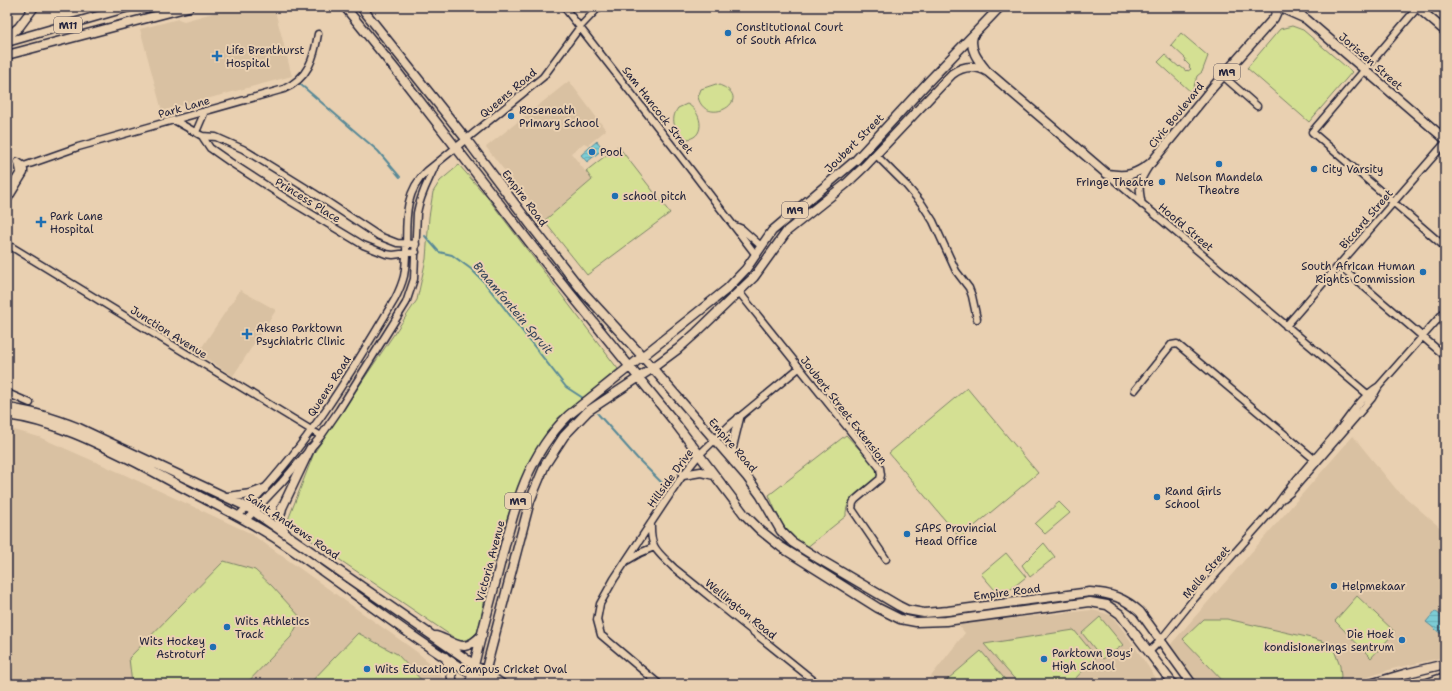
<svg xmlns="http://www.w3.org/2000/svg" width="1452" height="691" font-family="'Shantell Sans',sans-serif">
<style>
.built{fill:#d9c1a2}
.green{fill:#d4e093;stroke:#7b8167}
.water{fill:url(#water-rules);stroke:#588997}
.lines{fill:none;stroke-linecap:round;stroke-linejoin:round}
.stream{stroke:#588997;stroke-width:2}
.minor-casing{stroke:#22223b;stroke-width:9}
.major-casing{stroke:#22223b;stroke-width:11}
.minor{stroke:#e9d0b1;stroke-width:6}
.major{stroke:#e9d0b1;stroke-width:8}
.poi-dot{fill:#1f6fb2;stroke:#e9d0b1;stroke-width:1.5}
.labels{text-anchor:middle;stroke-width:4;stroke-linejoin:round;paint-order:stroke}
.shield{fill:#e9d0b1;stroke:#5e565e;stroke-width:1}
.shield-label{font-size:10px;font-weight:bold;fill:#22223b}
.poi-label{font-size:11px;fill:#22223b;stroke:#e9d0b1;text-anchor:start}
.street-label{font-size:11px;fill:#22223b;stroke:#e9d0b1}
.water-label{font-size:12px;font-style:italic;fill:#34445a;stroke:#e9d0b1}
</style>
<defs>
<pattern id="water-rules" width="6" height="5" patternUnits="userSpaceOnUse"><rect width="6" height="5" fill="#7ccdd5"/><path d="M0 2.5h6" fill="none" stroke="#6bb0b8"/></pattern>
</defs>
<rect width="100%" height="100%" fill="#e9d0b1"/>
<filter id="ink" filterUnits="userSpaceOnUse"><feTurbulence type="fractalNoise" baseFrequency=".025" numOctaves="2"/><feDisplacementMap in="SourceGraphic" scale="8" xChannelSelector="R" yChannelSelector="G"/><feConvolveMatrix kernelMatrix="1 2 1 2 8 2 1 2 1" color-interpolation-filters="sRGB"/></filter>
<g filter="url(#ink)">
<path class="built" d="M225,7H274L292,76L162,111L140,29L178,19L184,21L224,10Z
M569,81L606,130L588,145L584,143L571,153L592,180L544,221L486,147Z
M240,290L276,310L233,376L198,353Z
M7,428L39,437L123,474L250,533L417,652L439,671L445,684H7Z
M1353,436L1396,489L1445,532V657L1392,669L1359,680L1352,684H1195L1169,649L1172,643Z
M1092,610L1111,615L1126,634L1160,684H925L965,633L958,624Z"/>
<path class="green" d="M1292,26L1303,30L1352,72L1309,122L1247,68L1280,29Z
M1181,33L1208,56L1202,72L1197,76L1192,93L1158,62L1165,55L1179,67L1180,66L1186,71L1187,70L1188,71L1191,69L1189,67L1190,66L1185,61L1186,59L1171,45Z
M716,84C760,97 706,130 698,97L701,89Z
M687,104C701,110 707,136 688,139C675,133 669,120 678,108Z
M618,146L670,213L587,275L544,221L592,180L586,171Z
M459,165L487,197L618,369L558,418L525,472L496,547L478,631L470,639L459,641L293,528L288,520L314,453L417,300L426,259L429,217L433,192L440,181Z
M967,388L1038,473L960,538L889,453Z
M846,435L876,467L879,477C865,487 845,496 846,516L806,548C784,532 779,519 769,495Z
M1059,502L1070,513L1045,534L1035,524Z
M1044,543L1055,557L1030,577L1022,565Z
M1006,553L1026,577L1001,597L981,574Z
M224,561L255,570L272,586L301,618L291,637L246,684H132L129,658Z
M1357,596L1395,632L1371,658L1335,621Z
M1100,617L1123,645L1103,659L1082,633Z
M1204,619H1227L1311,638L1325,642L1334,650L1340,666L1341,677L1338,684H1226L1183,639Z
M1074,630L1096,657L1070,684H1019L984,644Z
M358,633L397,654L425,684H309Z
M981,651L1009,684H942Z"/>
<path class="water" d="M597,141L603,149L587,162L581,155Z
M1435,611L1445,619V637L1426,622Z"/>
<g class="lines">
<path class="stream" d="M300,84L378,151L400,177
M425,236L439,252L452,255L471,269L484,282L566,387L583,398
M598,414L637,458L666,487"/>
<defs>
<path id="minor" d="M564,7L681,157L756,255
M1296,7L1305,18
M1418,7L1312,132L1445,247
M1223,76L1257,106
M174,120L202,136L216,137L243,149L314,193L379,236L397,243L416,244
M196,132L205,111
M202,136L210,148L230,162L290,201L363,245L386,254L393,255L416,252
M876,155L906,185L922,204L933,221L956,271L969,288L972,296L977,319
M24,166L78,147L284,89C308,78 314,59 318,34
M1107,174L1372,398
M7,193L20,172L18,162
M7,201L24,173V166L18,162
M1142,205C1138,185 1138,183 1149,166
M735,226L742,229L761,246
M7,244L321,436
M1339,265L1445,356
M739,292L880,468L881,475L880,479L855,500L853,503L852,509L886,559
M1286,326L1445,143
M1135,390L1171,345L1177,344L1314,459
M7,393L30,403
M1284,498L1290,493L1361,411L1372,398L1379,386L1445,311
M239,515C303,453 350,375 395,299C399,291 402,284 404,276C411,240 396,199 427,171L543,77L580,27L599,7
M246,520L282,482L321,436L339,410L406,303L414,279L417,213C420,195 428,182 435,166
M651,523C650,549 657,551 674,568L818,684
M628,560L640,553L654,547
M1149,652L1160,641L1193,600L1277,505C1294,480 1315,459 1334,436C1349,419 1359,398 1379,386
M659,684L601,635L597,620L600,604L614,579L651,523L683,475L699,455L731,424L799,368"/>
<path id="major" d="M345,7L395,69L544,261L673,420L744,514L760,530L781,547L878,608L900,619L916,622L946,621L1090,602L1107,605L1120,614L1173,684
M361,7L466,139L530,224L584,293L642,356L747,477L761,496L781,531L792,542L819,559L899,606L907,610L924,613L948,611L1090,592C1110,593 1125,598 1140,612L1192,684
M1279,7L1306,19L1445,139
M1417,7L1445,31
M973,36C969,49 978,60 986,70
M7,37L19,27L34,7
M7,42L129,7
M7,55L189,7
M7,408C32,411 56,419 79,428L247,507L502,684
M7,415C53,421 95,442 137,463C158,474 179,486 201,497C226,510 251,522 275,538C342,583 406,635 476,677
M734,462L732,447L739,418
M683,475L701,472L714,475
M228,497L251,494L264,489
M284,530L279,521L282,508L310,449
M436,636C458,643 462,655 482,635
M445,657L450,668L453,684
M470,684C477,649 487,615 496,580C512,520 522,460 569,415L727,289L746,269L772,231L856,160L929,81L1000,7
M482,684L530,501L545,465L564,436L588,411L647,372L678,349L697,332L754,277L787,231L846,184L865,166L952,74C964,65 976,65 988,72L1107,174C1127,177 1135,175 1151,163L1213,87L1274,18L1279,7
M1370,684L1404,674L1445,664
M1425,684L1445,677"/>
</defs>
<use href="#minor" class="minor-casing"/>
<use href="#major" class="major-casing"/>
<use href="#minor" class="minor"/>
<use href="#major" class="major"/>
</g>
</g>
<g class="poi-dot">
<circle cx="728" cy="33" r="4"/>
<path d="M215 50h4v4h4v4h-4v4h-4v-4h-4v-4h4z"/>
<circle cx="511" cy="116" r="4"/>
<circle cx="592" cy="152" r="4"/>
<circle cx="1219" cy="164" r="4"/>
<circle cx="1314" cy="169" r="4"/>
<circle cx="1162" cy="182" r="4"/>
<circle cx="615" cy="196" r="4"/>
<path d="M39 216h4v4h4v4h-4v4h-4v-4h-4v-4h4z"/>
<circle cx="1423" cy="272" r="4"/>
<path d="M245 328h4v4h4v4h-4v4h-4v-4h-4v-4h4z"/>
<circle cx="1157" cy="497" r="4"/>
<circle cx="907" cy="534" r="4"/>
<circle cx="1334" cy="586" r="4"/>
<circle cx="227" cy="627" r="4"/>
<circle cx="1402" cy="640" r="4"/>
<circle cx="213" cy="647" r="4"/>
<circle cx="1044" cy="659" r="4"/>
<circle cx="367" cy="669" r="4"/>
</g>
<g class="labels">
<g class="shield">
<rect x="54" y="17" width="28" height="16" rx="3"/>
<rect x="1214" y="64" width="26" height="16" rx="3"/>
<rect x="782" y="202" width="26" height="16" rx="3"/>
<rect x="505" y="493" width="26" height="16" rx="3"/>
</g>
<g class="shield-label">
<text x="68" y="29">M11</text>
<text x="1227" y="76">M9</text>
<text x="795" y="214">M9</text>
<text x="518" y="505">M9</text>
</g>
<g class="poi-label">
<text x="736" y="31">Constitutional Court<tspan x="736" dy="13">of South Africa</tspan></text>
<text x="226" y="54">Life Brenthurst<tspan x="226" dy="13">Hospital</tspan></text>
<text x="519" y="114">Roseneath<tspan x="519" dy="13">Primary School</tspan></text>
<text x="600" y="156">Pool</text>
<text x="1322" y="173">City Varsity</text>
<text x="1219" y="181" text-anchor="middle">Nelson Mandela<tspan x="1219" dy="13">Theatre</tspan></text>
<text x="1154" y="186" text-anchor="end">Fringe Theatre</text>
<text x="623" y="200">school pitch</text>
<text x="50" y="220">Park Lane<tspan x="50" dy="13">Hospital</tspan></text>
<text x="1415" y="270" text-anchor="end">South African Human<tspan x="1415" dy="13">Rights Commission</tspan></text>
<text x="256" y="332">Akeso Parktown<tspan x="256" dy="13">Psychiatric Clinic</tspan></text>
<text x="1165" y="495">Rand Girls<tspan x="1165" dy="13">School</tspan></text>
<text x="915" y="532">SAPS Provincial<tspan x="915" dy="13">Head Office</tspan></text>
<text x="1342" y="590">Helpmekaar</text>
<text x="235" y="625">Wits Athletics<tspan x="235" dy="13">Track</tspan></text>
<text x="1394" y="638" text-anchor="end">Die Hoek<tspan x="1394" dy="13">kondisionerings sentrum</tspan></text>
<text x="205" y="645" text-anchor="end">Wits Hockey<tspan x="205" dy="13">Astroturf</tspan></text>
<text x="1052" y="657">Parktown Boys'<tspan x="1052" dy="13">High School</tspan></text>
<text x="375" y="673">Wits Education Campus Cricket Oval</text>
</g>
<g class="street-label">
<text transform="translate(1371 61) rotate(41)" y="4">Jorissen Street</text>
<text transform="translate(508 93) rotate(-40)" y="4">Queens Road</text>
<text transform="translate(184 107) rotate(-16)" y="4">Park Lane</text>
<text transform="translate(658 110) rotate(52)" y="4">Sam Hancock Street</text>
<text transform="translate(1176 115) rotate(-51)" y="4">Civic Boulevard</text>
<text transform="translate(854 143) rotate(-45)" y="4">Joubert Street</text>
<text transform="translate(525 198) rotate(53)" y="4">Empire Road</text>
<text transform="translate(308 200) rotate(32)" y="4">Princess Place</text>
<text transform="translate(1366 219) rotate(-49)" y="4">Biccard Street</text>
<text transform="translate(1186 227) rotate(40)" y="4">Hoofd Street</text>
<text transform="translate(169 332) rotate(32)" y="4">Junction Avenue</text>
<text transform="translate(329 386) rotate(-57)" y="4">Queens Road</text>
<text transform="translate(844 410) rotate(52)" y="4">Joubert Street Extension</text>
<text transform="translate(733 445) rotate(49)" y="4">Empire Road</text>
<text transform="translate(670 478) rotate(-54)" y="4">Hillside Drive</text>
<text transform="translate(293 526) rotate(34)" y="4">Saint Andrews Road</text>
<text transform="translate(490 561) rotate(-75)" y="4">Victoria Avenue</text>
<text transform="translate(1206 572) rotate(-49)" y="4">Melle Street</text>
<text transform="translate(1007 592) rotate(-7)" y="4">Empire Road</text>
<text transform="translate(741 609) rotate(39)" y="4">Wellington Road</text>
</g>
<g class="water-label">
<text transform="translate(513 308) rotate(50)" y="4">Braamfontein Spruit</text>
</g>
</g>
<rect width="1452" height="691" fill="none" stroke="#e9d0b1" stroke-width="24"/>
<rect x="12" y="12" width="1428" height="667" fill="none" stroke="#22223b" stroke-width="1.5" filter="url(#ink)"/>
</svg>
